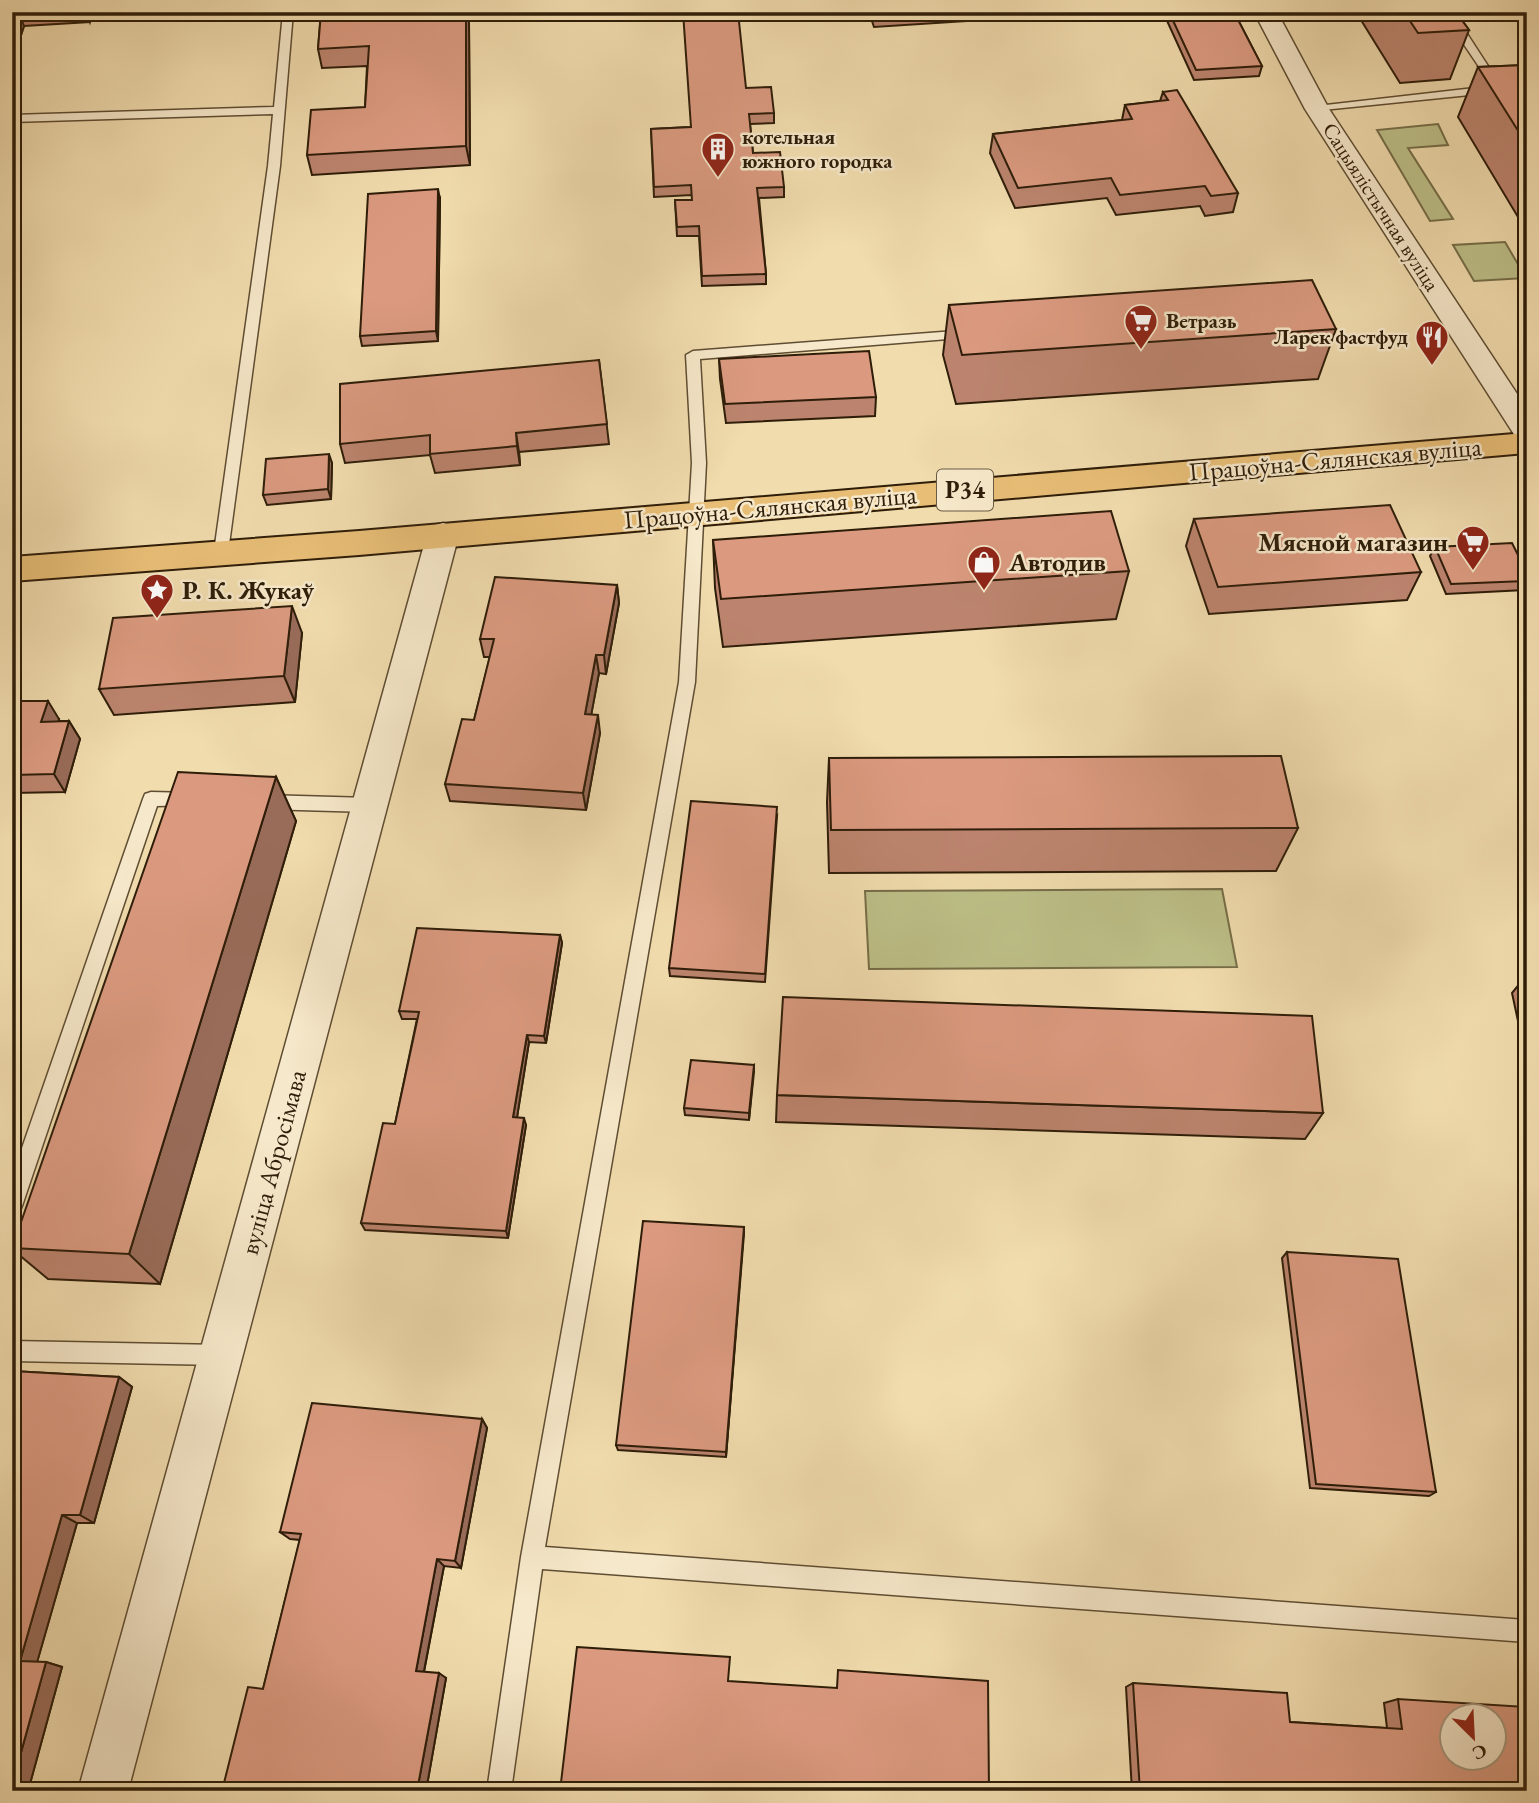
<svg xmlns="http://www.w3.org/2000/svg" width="1539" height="1803" font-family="'EB Garamond',serif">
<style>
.green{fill:#bdbf88;stroke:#766e48;stroke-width:2}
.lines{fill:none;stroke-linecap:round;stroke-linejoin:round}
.service-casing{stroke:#5f4d32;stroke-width:3}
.minor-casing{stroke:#5f4d32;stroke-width:3}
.primary-casing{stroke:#2e1d09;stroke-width:4}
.service{fill:#f6e8ca;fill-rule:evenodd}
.minor{fill:#f6e8ca;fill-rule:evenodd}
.primary{fill:#e8be77;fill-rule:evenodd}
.wall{fill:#bc846e;stroke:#2e1d09;stroke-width:2}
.shaded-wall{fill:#996c5a;stroke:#2e1d09;stroke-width:2}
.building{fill:#db9a80;stroke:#2e1d09;stroke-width:2;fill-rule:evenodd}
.labels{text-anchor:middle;stroke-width:5;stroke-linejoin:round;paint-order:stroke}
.far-poi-label{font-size:21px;font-weight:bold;fill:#2e1d09;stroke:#f6e8ca;text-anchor:start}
.far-street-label{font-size:21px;fill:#2e1d09;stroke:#f6e8ca}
.shield{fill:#f6e8ca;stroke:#6a5a43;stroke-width:2}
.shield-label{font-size:24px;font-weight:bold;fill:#2e1d09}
.street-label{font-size:26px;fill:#2e1d09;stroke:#f6e8ca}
.poi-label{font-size:26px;font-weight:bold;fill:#2e1d09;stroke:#f6e8ca;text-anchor:start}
</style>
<rect width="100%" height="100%" fill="#f1dcae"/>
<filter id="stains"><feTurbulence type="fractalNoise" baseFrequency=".00286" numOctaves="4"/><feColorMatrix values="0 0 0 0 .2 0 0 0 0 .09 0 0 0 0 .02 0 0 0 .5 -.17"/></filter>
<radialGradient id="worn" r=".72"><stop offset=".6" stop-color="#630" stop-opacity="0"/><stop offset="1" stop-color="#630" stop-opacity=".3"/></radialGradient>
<path class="green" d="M1438,124L1448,145L1408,148L1453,219L1430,221L1377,130Z
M1505,242L1526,278L1474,281L1453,245Z
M1222,889L1237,967L869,969L865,891Z"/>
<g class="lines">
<defs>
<path id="service" d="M283,12H293L280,166L228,552L221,557L214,552L268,166L273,114L12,122V115L274,107Z
M1442,12H1453L1501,86H1527V92H1499L1313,111V107L1317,106L1492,86Z
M968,330L973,331V337L700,359L706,463L695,682L545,1547L1527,1620V1642L542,1569L511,1791H487L521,1557L679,682L692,463L686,355L693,351Z
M151,792L191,793L197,795L199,800L197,805L157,806L22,1206L19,1213L12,1215V1177L143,799L145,794Z
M264,795L369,798L375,800L377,805L375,810L369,812L264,809L258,807L256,802L258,797Z
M12,1341L221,1345L228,1348L231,1355L228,1362L221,1365L12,1361Z"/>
<path id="minor" d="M1254,12H1277L1329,109L1527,409V442L1517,439L1305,109Z
M443,523L454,526L459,534L128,1791H78L427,534L432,526Z"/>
<path id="primary" d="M1527,433V453L359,555L12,581V557L359,531Z"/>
</defs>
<use href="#service" class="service-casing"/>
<use href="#minor" class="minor-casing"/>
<use href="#primary" class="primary-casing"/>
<use href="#service" class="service"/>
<use href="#minor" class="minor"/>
<use href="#primary" class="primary"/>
</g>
<path class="wall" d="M12,12H93L90,22L24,26L19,41L12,42Z
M321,12H468L469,23L470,165L312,175L307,155L365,107L367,66L322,68L318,49Z
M869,12H1110L874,27Z
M1163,12H1234L1262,66L1259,76L1194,80Z
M1356,12H1456L1469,30L1450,79L1400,83Z
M1527,65V232L1458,117L1478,67Z
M746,88L774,113V123L750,124L753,153L784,187V197L759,198L766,274V284L702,286L699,236H677L675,200H692V195L654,197L651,129L691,127Z
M1163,92L1238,193L1233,212L1205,216L1200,206L1116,215L1107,198L1015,208L990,153L993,134L1122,120L1125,105L1160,101Z
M440,199L438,341L362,346L360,336Z
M949,305L1336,329L1318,379L956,404L943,355Z
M719,359L876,397L875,416L726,423L720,379Z
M599,360L609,444L519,452L520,465L435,473L430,455L345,463L340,444Z
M332,463L331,499L267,505L263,495Z
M1194,519L1421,572L1407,600L1209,614L1186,546Z
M713,540L1129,571L1116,619L723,647L715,588Z
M1435,547L1527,573V586L1525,590L1446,594L1430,556Z
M617,585L619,603L606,674L599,673L591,715L600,733L586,810L450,801L445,784L474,720L490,657H484L480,639Z
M302,633L295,702L114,715L99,689Z
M12,701L59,719L58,721H69L80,739L65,792L12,793Z
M829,758L1298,828L1276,871L829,873L827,802Z
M276,777L296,821L160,1284L48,1279L12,1249Z
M777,816L765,982L670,976L669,968Z
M560,935L562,943L546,1043L529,1042L517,1117L526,1125L508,1238L365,1230L361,1223L395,1124L417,1019H402L399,1011Z
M1525,977H1527V1063L1512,993Z
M754,1065L749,1120L685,1115L684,1108Z
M777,1095L1323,1113L1305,1139L776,1122Z
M744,1227L726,1457L618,1450L616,1445Z
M1287,1252L1436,1492L1429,1496L1310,1488L1282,1258Z
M12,1371L119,1377L132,1387L94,1523H77L37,1662H46L62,1667L28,1791Z
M482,1419L487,1428L461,1568L444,1566L424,1672L446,1678L426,1791H222L263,1689L300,1540L290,1539L280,1532Z
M1133,1683L1290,1722L1387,1728L1384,1703L1398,1699L1527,1791H1132L1126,1687Z"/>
<path class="shaded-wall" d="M87,12H93L90,22Z
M466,12H468L469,23L470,165L466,146Z
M20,16L24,26L19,41L15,31Z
M438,189L440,199L438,341L436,331Z
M516,433L519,452L520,465L517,446Z
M329,454L332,463L331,499L328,489Z
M617,585L619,603L606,674L604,655Z
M292,606L302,633L295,702L284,676Z
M596,655L599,673L588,732L585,714Z
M48,701L59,719L52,739L41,722Z
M598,715L600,733L586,810L583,793Z
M69,721L80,739L65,792L54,774Z
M276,777L296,821L160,1284L129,1254Z
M560,935L562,943L546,1043L544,1036Z
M527,1035L529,1042L516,1124L513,1117Z
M754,1065V1072L749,1120V1113Z
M524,1118L526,1125L508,1238L506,1231Z
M744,1227V1234L726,1457V1452Z
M119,1377L132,1387L94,1523L80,1515Z
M482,1419L487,1428L461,1568L455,1561Z
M62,1515L77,1523L36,1666L20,1661Z
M437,1559L444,1566L423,1676L416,1671Z
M46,1662L62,1667L28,1791H12V1785Z
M439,1673L446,1678L426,1791H417Z"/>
<path class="building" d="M12,12H87L20,16L15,31L12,32Z
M321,12H466V146L307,155L311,110L365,107L369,46L318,49Z
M683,12H738L746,88L771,87L774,113L749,114L753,153L780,152L784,187L757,188L766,274L702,276L699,226L677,227L675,200H692L691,185L654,187L651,129L691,127Z
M873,12H956L874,17Z
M1169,12H1234L1262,66L1196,70Z
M1404,12H1456L1469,30L1418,33Z
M1527,65V145L1478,67Z
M1177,90L1238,193L1211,196L1205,186L1120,195L1111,178L1018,188L993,134L1132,119L1125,105L1168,100L1163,92Z
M438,189L436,331L360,336L368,194Z
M1312,280L1336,329L962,355L949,305Z
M869,351L876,397L725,404L719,359Z
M599,360L607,424L516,433L517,446L430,454V435L340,444V384Z
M329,454L328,489L263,495L266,459Z
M1390,505L1421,572L1218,587L1194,519Z
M1111,511L1129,571L721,599L713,540Z
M1512,543L1527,573V581L1451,584L1435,547Z
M495,577L617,585L604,655H596L585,714L598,715L583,793L445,784L462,719L474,720L494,639H480Z
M292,606L284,676L99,689L113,618Z
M12,701H48L41,722L69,721L54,774L12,775Z
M1281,756L1298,828L831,830L829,758Z
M178,772L276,777L129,1254L12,1248Z
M691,801L777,807L765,974L669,968Z
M417,928L560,935L544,1036L527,1035L513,1117L524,1118L506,1231L361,1223L383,1123L395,1124L419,1012L399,1011Z
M783,997L1312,1016L1323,1113L777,1095Z
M691,1060L754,1065L749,1113L684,1108Z
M643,1221L744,1227L726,1452L616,1445Z
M1287,1252L1398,1259L1436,1492L1316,1484Z
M12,1371L119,1377L80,1515H62L20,1661L46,1662L12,1785Z
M312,1403L482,1419L455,1561L437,1559L416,1671L439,1673L417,1791H222L248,1687L263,1689L301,1534L280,1532Z
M577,1647L730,1657L728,1681L837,1688L838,1670L988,1681L989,1791H560Z
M1133,1683L1287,1693L1290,1722L1402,1729L1398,1699L1527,1707V1791H1140ZM1452,1716H1494V1758H1452Z"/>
<defs>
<symbol id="building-pin" viewBox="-11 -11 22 30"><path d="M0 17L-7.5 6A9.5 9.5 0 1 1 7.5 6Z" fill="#8f2418" stroke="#f6e8ca"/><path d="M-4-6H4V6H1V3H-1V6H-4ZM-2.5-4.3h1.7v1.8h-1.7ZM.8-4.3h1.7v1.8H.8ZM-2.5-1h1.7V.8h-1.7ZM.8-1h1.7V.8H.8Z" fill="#fff"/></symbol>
<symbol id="supermarket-pin" viewBox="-11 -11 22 30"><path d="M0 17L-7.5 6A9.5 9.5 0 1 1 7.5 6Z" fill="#8f2418" stroke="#f6e8ca"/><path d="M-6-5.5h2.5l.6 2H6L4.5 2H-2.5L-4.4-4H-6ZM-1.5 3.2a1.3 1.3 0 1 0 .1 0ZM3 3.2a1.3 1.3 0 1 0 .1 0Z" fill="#fff"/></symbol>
<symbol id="restaurant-pin" viewBox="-11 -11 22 30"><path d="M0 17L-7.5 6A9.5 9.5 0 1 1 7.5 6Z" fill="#8f2418" stroke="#f6e8ca"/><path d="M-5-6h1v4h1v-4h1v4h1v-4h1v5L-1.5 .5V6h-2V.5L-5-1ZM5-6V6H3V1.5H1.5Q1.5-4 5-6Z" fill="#fff"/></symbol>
<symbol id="shop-pin" viewBox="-11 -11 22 30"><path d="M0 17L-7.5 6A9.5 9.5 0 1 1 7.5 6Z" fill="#8f2418" stroke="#f6e8ca"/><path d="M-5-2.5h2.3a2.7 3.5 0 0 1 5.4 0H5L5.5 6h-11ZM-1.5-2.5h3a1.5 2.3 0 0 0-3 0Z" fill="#fff"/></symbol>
<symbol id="sight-pin" viewBox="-11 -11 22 30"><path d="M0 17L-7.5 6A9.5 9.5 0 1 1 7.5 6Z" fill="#8f2418" stroke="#f6e8ca"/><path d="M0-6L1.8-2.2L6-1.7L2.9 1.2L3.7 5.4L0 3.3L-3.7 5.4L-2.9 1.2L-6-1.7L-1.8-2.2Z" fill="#fff"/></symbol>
</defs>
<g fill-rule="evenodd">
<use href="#building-pin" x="699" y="130" width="38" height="52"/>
<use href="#supermarket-pin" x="1122" y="302" width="38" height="52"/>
<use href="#restaurant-pin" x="1413" y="318" width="38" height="52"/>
<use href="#supermarket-pin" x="1454" y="523" width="38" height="52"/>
<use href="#shop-pin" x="965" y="543" width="38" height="52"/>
<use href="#sight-pin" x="138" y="571" width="38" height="52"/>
</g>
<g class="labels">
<g class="far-poi-label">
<text x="742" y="144">котельная<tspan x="742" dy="24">южного городка</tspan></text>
<text x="1166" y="328">Ветразь</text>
<text x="1408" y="344" text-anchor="end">Ларек фастфуд</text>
</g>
<g class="far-street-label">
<text transform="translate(1381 207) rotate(57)" y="7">Сацыялістычная вуліца</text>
</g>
<rect class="shield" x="937" y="469.5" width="56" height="41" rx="5"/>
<g class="shield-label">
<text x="965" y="498">Р34</text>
</g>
<g class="street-label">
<text transform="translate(1335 459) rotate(-5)" y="9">Працоўна-Сялянская вуліца</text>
<text transform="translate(770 507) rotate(-5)" y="9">Працоўна-Сялянская вуліца</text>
<text transform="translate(273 1162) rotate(-75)" y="9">вуліца Абросімава</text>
</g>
<g class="poi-label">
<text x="1448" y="551" text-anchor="end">Мясной магазин</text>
<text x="1009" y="571">Автодив</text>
<text x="182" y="599">Р. К. Жукаў</text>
</g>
</g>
<rect width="1539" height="1803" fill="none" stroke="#f1dcae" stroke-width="42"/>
<rect x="14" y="14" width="1511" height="1775" fill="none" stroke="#2e1d09" stroke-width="3.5"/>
<rect x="21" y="21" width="1497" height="1761" fill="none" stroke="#2e1d09" stroke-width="2"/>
<g transform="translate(1473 1737) rotate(156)"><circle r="33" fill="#f6e8ca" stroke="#a6977d" stroke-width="2"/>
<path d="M0-5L12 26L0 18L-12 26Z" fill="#8f2418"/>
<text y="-10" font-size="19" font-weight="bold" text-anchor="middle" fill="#2e1d09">С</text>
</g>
<rect width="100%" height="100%" filter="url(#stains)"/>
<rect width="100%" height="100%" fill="url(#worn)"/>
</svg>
